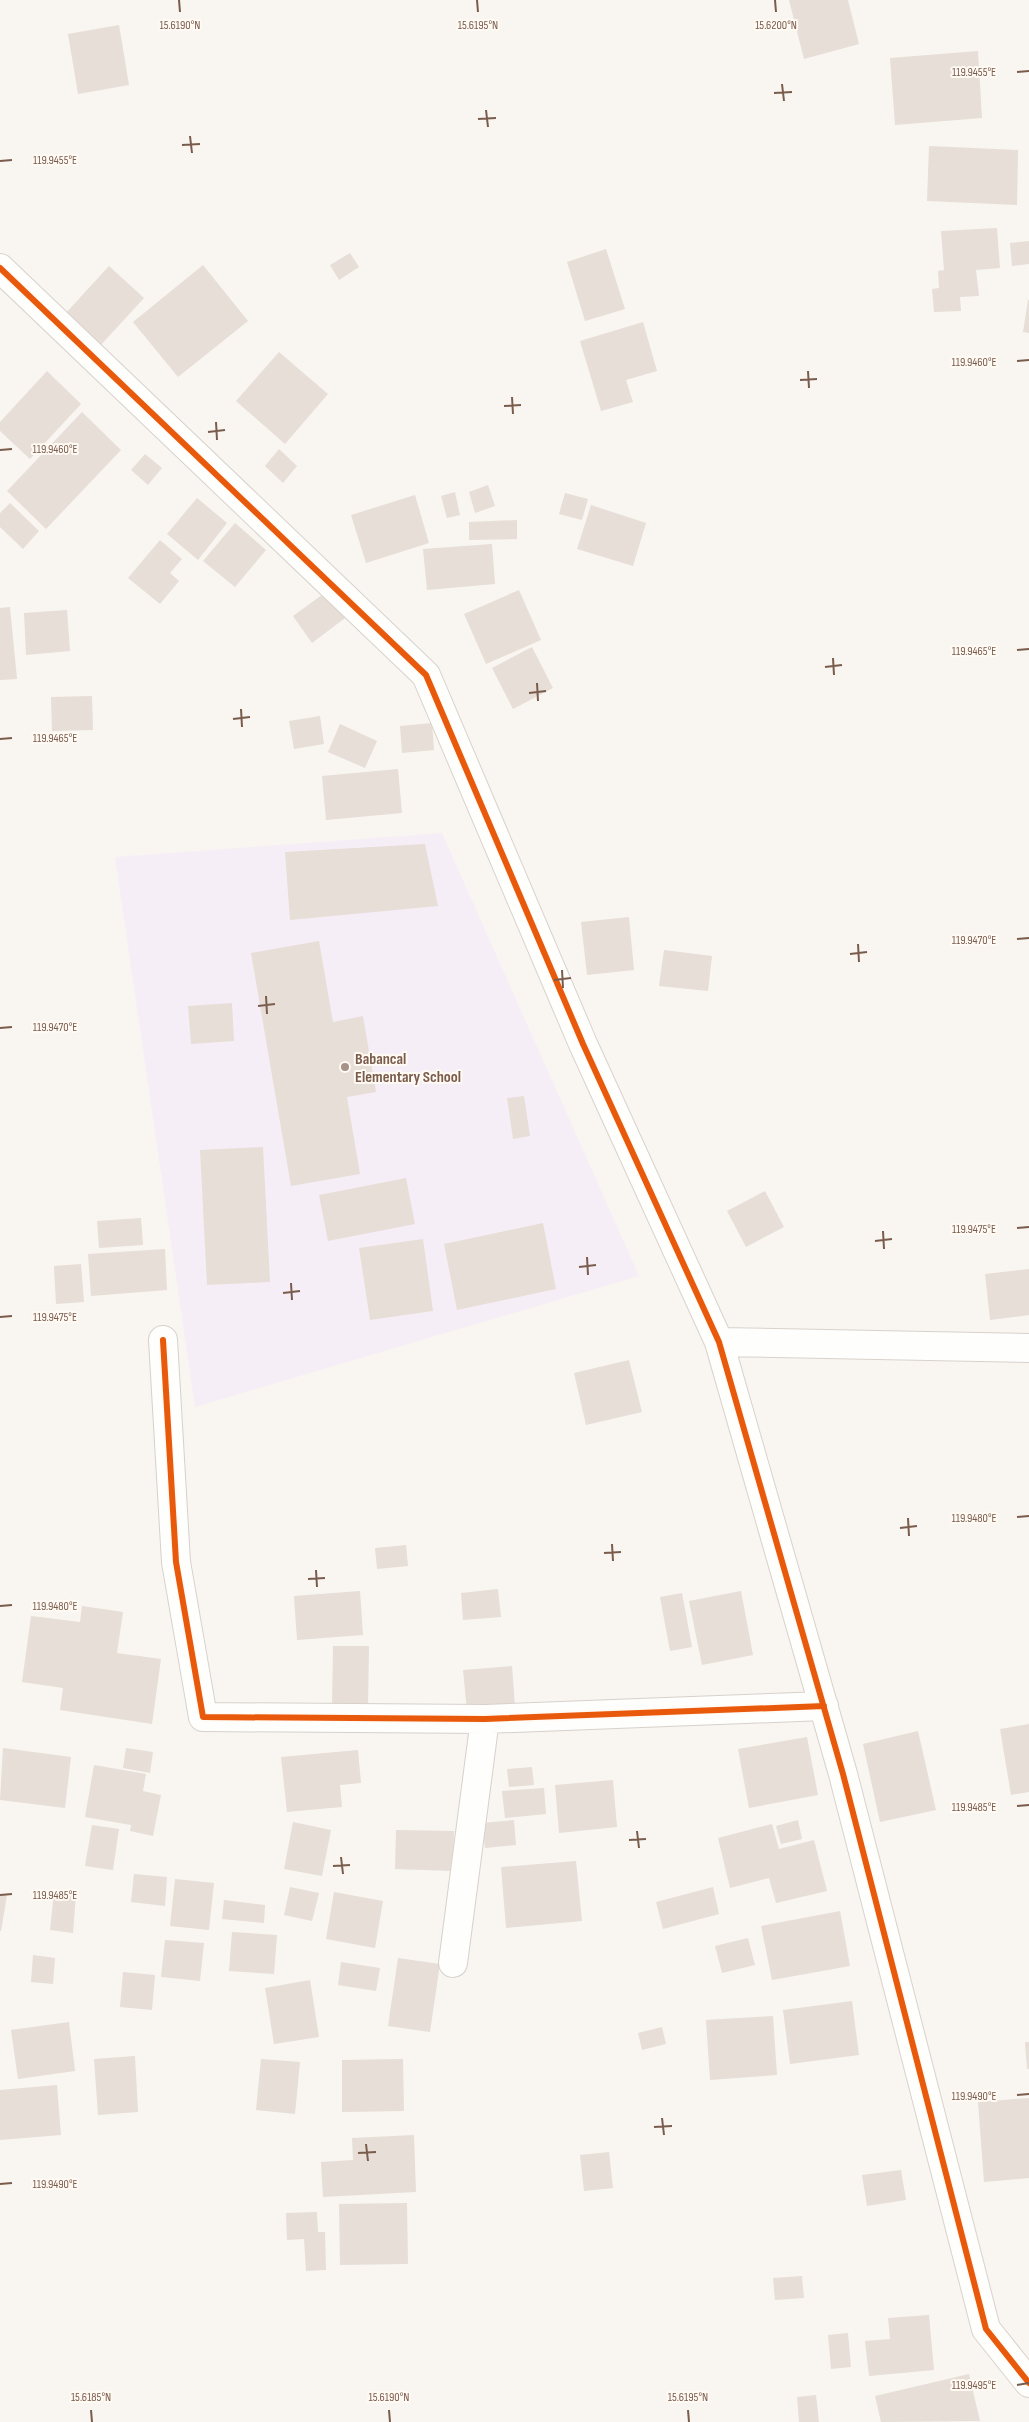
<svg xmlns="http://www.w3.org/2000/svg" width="1029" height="2422" font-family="'Sofia Sans Condensed',sans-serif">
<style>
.education{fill:#f6eef6}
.building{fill:#e6ded7}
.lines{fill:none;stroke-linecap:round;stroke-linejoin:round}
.street-casing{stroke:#d7d1cb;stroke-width:30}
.secondary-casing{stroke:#d9d2cb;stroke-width:30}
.street{stroke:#fefefd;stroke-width:28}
.secondary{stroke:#fefefd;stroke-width:28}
.cycleway-casing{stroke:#fffaf3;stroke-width:9}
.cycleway{stroke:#e8590c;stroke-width:6}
.ticks{fill:none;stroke:#7a5c4d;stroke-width:2}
.poi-dot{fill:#a69286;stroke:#fffaf3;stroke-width:2}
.labels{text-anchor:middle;stroke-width:4;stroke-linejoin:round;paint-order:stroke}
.poi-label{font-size:16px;font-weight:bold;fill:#7a5c4d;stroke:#fffaf3;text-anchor:start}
.ticks-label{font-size:12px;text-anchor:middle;fill:#7a5c4d;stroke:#fffaf3;stroke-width:4;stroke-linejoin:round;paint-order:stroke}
</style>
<rect width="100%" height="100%" fill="#f9f5f0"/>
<path class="education" d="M442,833L639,1276L195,1407L115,857Z"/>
<path class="building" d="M789,0H848L859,44L804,59Z
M119,25L129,85L78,94L68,34Z
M978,51L982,118L895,125L890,58Z
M929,146L1018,150L1017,205L927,201Z
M997,228L1000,268L976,270L979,296L960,297L961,311L934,312L932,289L939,288L938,271L944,270L941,231Z
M1029,241V264L1012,266L1010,243Z
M606,249L625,309L585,321L567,262Z
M350,253L359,267L339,280L330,265Z
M203,265L248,321L178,377L133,322Z
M109,266L144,298L99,347L65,314Z
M1028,300H1029V333L1023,332Z
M643,322L657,371L626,380L633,402L601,411L580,341Z
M279,352L328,394L285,444L236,401Z
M47,371L81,404L30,459L0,431V422Z
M82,412L121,450L46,529L7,491Z
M279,449L297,466L283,483L265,466Z
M145,454L162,468L148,485L131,470Z
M488,485L495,506L475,513L469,492Z
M455,492L460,515L447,518L441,496Z
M565,493L588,499L582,520L559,514Z
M415,495L429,543L366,563L351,515Z
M197,498L227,523L198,560L167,534Z
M10,503L39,531L23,549L0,527V513Z
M591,505L646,523L633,566L577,549Z
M517,520V539L469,540V522Z
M235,523L266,550L235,587L203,561Z
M160,540L182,559L170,573L179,581L160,604L128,578Z
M492,544L495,584L427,590L423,549Z
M519,590L541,640L486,664L464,614Z
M326,592L345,618L312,643L293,616Z
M10,607L17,679L0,680V608Z
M67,610L70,651L26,655L24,613Z
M532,647L553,688L513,709L492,668Z
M92,696L93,730L52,731L51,697Z
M320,716L324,744L294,749L289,721Z
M432,723L434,750L402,753L400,726Z
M340,724L377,741L365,768L328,752Z
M398,769L402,813L326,820L322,776Z
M425,844L438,906L290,920L285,852Z
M629,917L634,970L587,975L581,922Z
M319,941L333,1022L363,1016L376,1092L347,1097L360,1174L291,1186L251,953Z
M664,950L712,956L708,991L659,986Z
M232,1003L234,1041L191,1044L188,1006Z
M524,1096L530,1136L513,1139L507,1098Z
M263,1147L270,1282L207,1285L200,1150Z
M406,1178L415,1224L328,1241L319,1195Z
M765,1191L784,1227L746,1247L727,1211Z
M141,1218L143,1245L99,1248L97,1221Z
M543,1223L556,1289L457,1310L444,1244Z
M423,1239L433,1311L370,1320L359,1248Z
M165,1249L167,1290L91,1296L88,1254Z
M81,1264L84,1302L56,1304L54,1266Z
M1029,1269V1315L990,1320L985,1274Z
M629,1360L642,1412L586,1425L574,1373Z
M406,1545L408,1566L377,1569L375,1548Z
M498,1589L501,1617L463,1620L461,1593Z
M360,1591L363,1635L297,1640L294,1596Z
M741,1591L753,1655L702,1665L689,1601Z
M682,1593L692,1647L670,1651L660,1597Z
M82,1606L123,1612L117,1653L161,1659L152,1724L60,1710L63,1688L22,1682L31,1616L80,1622Z
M333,1646H369L368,1708L332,1707Z
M512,1666L515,1706L467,1711L463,1670Z
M1029,1724V1792L1011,1795L1000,1729Z
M918,1731L936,1810L880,1822L863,1744Z
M807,1737L818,1795L749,1808L738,1749Z
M3,1748L71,1757L65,1808L0,1800Z
M126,1748L153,1752L150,1773L123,1768Z
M358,1750L361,1783L340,1785L342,1807L287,1812L281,1757Z
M94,1765L146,1774L143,1791L161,1795L153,1836L130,1831L131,1825L85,1817Z
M532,1767L534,1785L509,1787L507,1769Z
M613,1780L617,1827L559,1833L555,1785Z
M544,1788L546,1814L505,1818L502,1791Z
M514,1820L516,1845L485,1848L482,1823Z
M798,1820L802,1839L781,1844L776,1826Z
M293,1822L331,1830L322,1876L284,1869Z
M772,1824L779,1849L814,1840L827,1891L776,1903L769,1878L730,1888L718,1838Z
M92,1825L119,1829L113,1870L85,1866Z
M396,1830L454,1831L453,1871L395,1869Z
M576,1861L582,1921L506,1928L501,1867Z
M134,1874L167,1877L165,1906L131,1902Z
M175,1879L214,1883L209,1930L170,1926Z
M290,1887L319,1893L312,1921L284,1915Z
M713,1887L719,1914L663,1929L656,1902Z
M54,1892L76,1894L73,1933L50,1930Z
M334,1892L383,1901L375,1948L326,1939Z
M0,1894L7,1895L1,1931H0Z
M224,1900L265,1905L264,1923L222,1919Z
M840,1911L850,1966L772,1980L761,1926Z
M232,1932L277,1935L274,1974L229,1971Z
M748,1938L755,1965L722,1973L715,1946Z
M165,1940L204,1943L200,1981L161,1977Z
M33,1955L55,1958L53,1984L31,1982Z
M398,1958L440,1964L430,2032L388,2026Z
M341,1962L380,1968L376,1991L338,1985Z
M123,1972L155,1975L152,2010L120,2007Z
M310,1980L319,2037L274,2044L265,1988Z
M852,2001L859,2055L790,2064L783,2010Z
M773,2016L777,2075L710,2080L706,2020Z
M69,2022L75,2071L18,2079L11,2030Z
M662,2027L666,2044L642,2050L638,2033Z
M1025,2042H1029V2069H1027Z
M135,2056L138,2112L98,2115L94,2059Z
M261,2059L300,2062L295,2114L256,2110Z
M403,2059L404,2111L342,2112V2060Z
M57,2085L61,2135L0,2140V2090Z
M1029,2098V2178L984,2182L978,2102Z
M414,2135L416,2192L323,2197L321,2162L353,2160L352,2138Z
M609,2152L613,2188L584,2191L580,2155Z
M901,2170L906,2200L867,2206L862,2175Z
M407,2203L408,2264L340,2265L339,2204Z
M317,2212L318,2232H325L326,2270L306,2271L304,2239L287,2240L286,2213Z
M802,2276L804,2298L775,2300L773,2278Z
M929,2315L934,2370L869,2376L865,2341L890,2339L888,2318Z
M848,2333L851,2367L831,2369L828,2335Z
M969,2374L980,2421L881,2422L875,2396Z
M816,2395L819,2422H799L797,2397Z"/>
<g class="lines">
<defs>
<path id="street" d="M163,1340L176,1562L203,1717L485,1719L824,1706
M453,1963L485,1719"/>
<path id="secondary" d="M0,268L426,675L583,1044L719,1342L843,1774L986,2329L1029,2383
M719,1342L1029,1348"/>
</defs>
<use href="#street" class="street-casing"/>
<use href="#secondary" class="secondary-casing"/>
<use href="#street" class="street"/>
<use href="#secondary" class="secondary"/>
<defs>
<path id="cycleway" d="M0,268L426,675L583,1044L719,1342L843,1774L986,2329L1029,2383
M163,1340L176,1562L203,1717L485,1719L824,1706"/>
</defs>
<use href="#cycleway" class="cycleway-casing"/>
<use href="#cycleway" class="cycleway"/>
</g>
<path class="ticks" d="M179,0L180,12M477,0L478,12M775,0L776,12M1017,72L1029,71M782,84L784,101M774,93L792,92M486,110L488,127M478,119L496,118M190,136L192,153M182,145L200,144M0,161L12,160M1017,361L1029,360M808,371L809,388M800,380L817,379M512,397L513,414M504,406L521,405M216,422L217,440M208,432L225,430M0,450L12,449M1017,650L1029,649M833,658L834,675M825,667L842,665M537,683L538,701M529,693L546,691M241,709L242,727M233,719L250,717M0,739L12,738M1017,939L1029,938M858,944L859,962M850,954L867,952M562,970L563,988M554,980L571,978M266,996L267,1014M258,1006L275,1004M0,1028L12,1027M1017,1228L1029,1227M883,1231L884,1249M875,1241L892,1239M587,1257L588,1275M579,1267L596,1265M291,1283L292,1300M283,1293L300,1291M0,1317L12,1316M1017,1517L1029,1516M908,1518L909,1536M900,1528L917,1526M612,1544L613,1561M604,1553L621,1552M316,1570L317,1587M308,1579L325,1578M0,1606L12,1605M1017,1806L1029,1805M637,1831L639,1848M629,1840L646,1839M341,1857L343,1874M333,1866L350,1865M0,1895L12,1894M1017,2095L1029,2094M662,2118L664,2135M654,2127L672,2126M366,2144L368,2161M358,2153L376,2152M0,2184L12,2183M1017,2385L1029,2383M91,2410L92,2422M389,2410L390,2422M688,2410L689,2422"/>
<circle class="poi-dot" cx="345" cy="1067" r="5"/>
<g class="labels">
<g class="poi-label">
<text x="355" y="1064">Babancal<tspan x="355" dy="18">Elementary School</tspan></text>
</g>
</g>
<g class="ticks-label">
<text x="180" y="29">15.6190°N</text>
<text x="478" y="29">15.6195°N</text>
<text x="776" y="29">15.6200°N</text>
<text x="974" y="76">119.9455°E</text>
<text x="55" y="164">119.9455°E</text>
<text x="974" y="366">119.9460°E</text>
<text x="55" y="453">119.9460°E</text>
<text x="974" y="655">119.9465°E</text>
<text x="55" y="742">119.9465°E</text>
<text x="974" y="944">119.9470°E</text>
<text x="55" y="1031">119.9470°E</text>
<text x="974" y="1233">119.9475°E</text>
<text x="55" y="1321">119.9475°E</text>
<text x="974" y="1522">119.9480°E</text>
<text x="55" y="1610">119.9480°E</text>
<text x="974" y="1811">119.9485°E</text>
<text x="55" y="1899">119.9485°E</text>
<text x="974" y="2100">119.9490°E</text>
<text x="55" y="2188">119.9490°E</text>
<text x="974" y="2389">119.9495°E</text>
<text x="91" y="2401">15.6185°N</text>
<text x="389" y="2401">15.6190°N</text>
<text x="688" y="2401">15.6195°N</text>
</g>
</svg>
